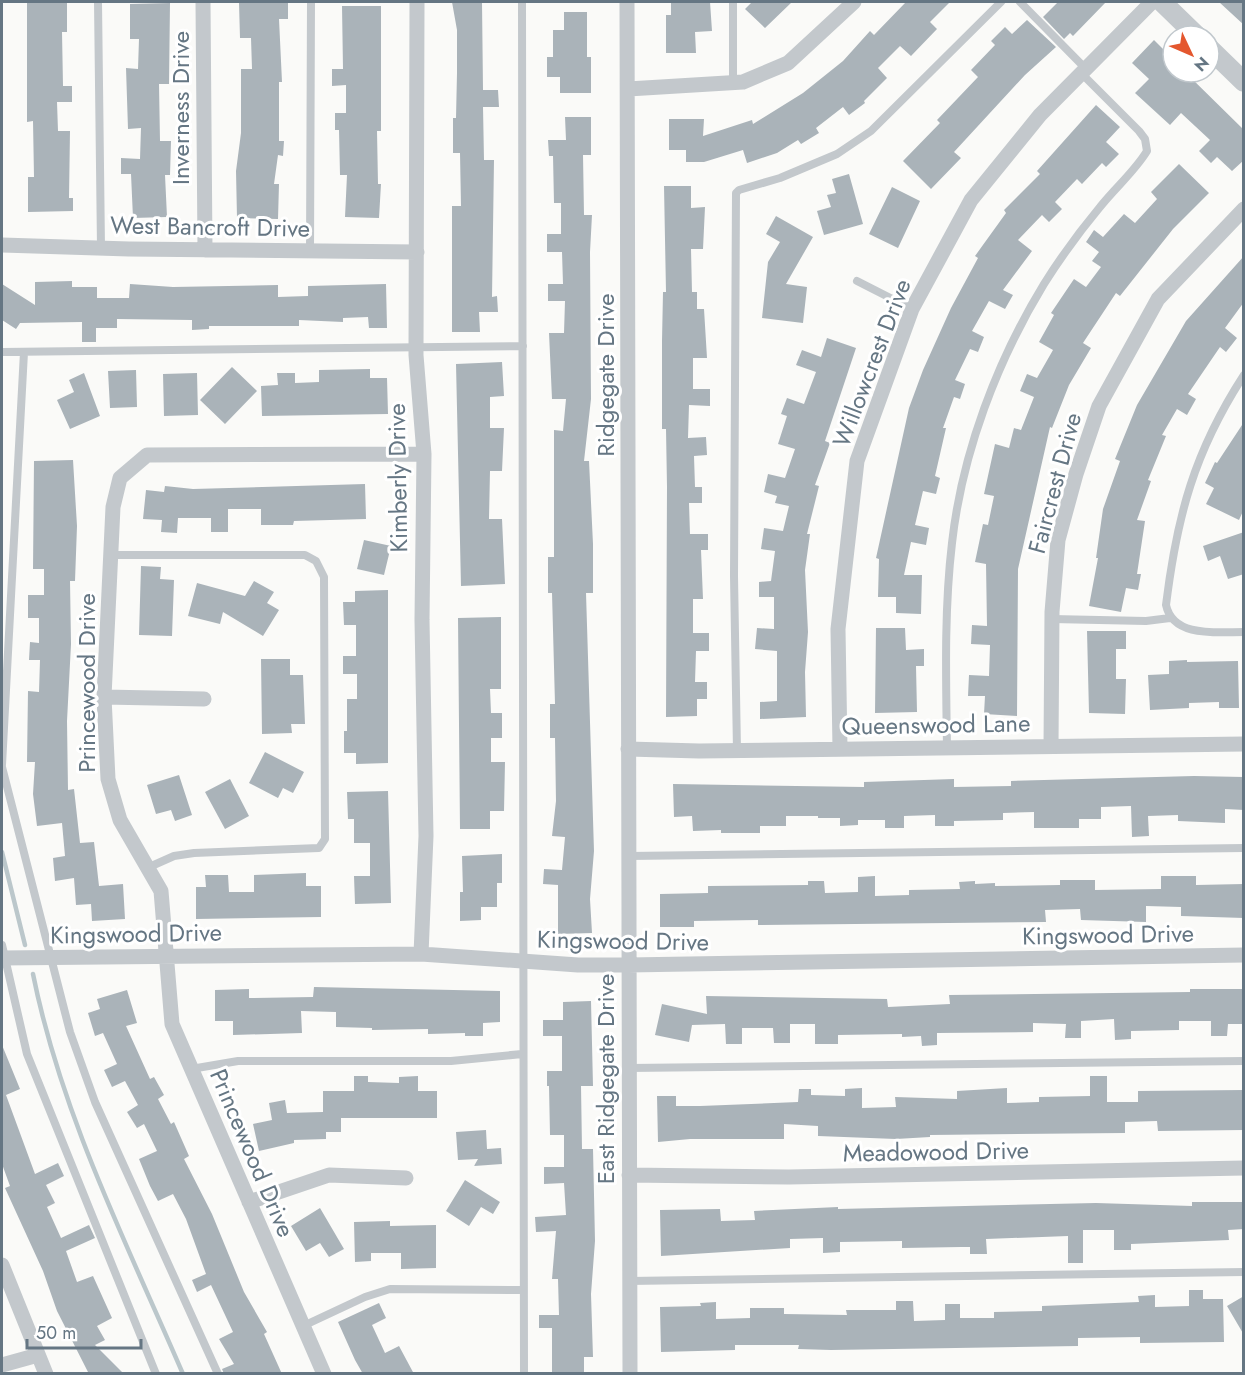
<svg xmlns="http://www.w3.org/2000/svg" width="1245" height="1375" font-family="Jost,sans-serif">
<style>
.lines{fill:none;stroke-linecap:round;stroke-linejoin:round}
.stream{stroke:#bbc7cb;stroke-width:4.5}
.building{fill:#aab3b9}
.service{stroke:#c3c8cc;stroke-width:8}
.minor{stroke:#c3c8cc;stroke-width:15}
.tertiary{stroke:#c3c8cc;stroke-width:20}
.labels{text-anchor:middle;stroke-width:6;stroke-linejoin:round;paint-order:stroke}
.street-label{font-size:24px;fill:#657683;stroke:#fff}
</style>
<rect width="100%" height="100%" fill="#fafaf8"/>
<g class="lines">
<path class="stream" d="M2,852L25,945
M33,974C61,1114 127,1244 183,1374"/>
</g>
<path class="building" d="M27,2H67V32H62L63,86H72V102H57L58,131H70L69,198H73V211L28,212V177H34L33,121L27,122Z
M452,2H482L483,90H498L499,107H483L484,160H494L492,297L497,296L498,312H479L480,332H452V206H461L460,153H453V118H456L457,73V30Z
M671,2H710L712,31L695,32L696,53H666V15H671Z
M752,2H792L765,28L745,9Z
M906,2H950L930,22L937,29L911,56L900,46L878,68L887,78L864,101L865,103L849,115L843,107L816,128L819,133L801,144L798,140L777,153L747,163L743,150L704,162H686V150H669V119H704L703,136L752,120L753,124L803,93L843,61L870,31L874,35Z
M1058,2H1106L1073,36L1070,33L1064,39L1043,17Z
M1219,2H1244V25Z
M170,3L169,84H159L160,141H171L170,175H165L167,217L133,218L131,174H121V158L140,159L141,128L128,129L126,68L138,69L139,39H130V4Z
M239,3H288V19H279L282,82H279V141H284L283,156L278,155L274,184H279L278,219L237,218L236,171L241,133V69H252L251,38H240Z
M342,6H381V131H377L378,184H381L379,218L345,217L347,175H340L339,130H335V113H346V85L332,86V69H343Z
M564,12H587V57H591V93H560V77H547V57H553V30H564Z
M1027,20L1056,47L1025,75L954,152L961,158L931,189L903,161L940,123L937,120L978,77L971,70L995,45L991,41L1005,27L1012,34Z
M1154,40L1173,59V72H1185L1244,130V160L1232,171L1217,157L1211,163L1199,151L1210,140L1181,113L1170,125L1135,93L1149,79L1132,63Z
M1096,105L1120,127L1106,142L1119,154L1106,167L1102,163L1082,184L1077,179L1055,202L1062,209L1049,222L1042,215L1018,240L1032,251L1003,290L1013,295L1005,309L989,301L972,331L984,337L978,352L970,349L955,380L965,384L960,399L954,397L943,428H946L935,476L940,478L936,494L923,491L915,525L929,528L926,545L911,542L904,575H922L921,614L896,613V597H878L879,559L876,558L909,408L923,370L951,308L978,258L975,256L1006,213L1004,210L1040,174L1037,171Z
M565,117H591V155H583L584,215H592L590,252L591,399L584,461H589L593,544V593H586L594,851L590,899L592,933L558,934V885L543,884L544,869L562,870L565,837L552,836L556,801L555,738H550V704H555L552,593H548V557H554V430L563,431L566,399H552L549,333H564L565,301H548V284H563L562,252H547V234H561V203H554L553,156H549L548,140H566Z
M1179,164L1209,193L1173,229L1120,296L1116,293L1083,343L1091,348L1069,385L1052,428L1050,427L1018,569L1017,716L984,714L985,696H968L969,675L989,676L990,645L971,644L972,625L987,626L986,564L975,562L983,524L988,525L994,496L984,494L995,444L1009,448L1014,428L1021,430L1034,397L1020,391L1027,374L1037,378L1053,350L1039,342L1054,315L1051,313L1074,279L1086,287L1101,267L1092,261L1099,252L1086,242L1094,230L1103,237L1124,214L1135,223L1157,199L1151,192Z
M849,174L863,224L824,235L817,211L831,207L827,195L836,193L832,179Z
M664,186H691V208L705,207L703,249H691L692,292H697V309H704L707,358H693V389H710V406L689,405L688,438L706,437L707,455L694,456L695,487H702V503H689L690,534H708V550H701L703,599H693V633H709V651H696L695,682H707V699H697V716L666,717L667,487L666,429H662V341L663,292H666Z
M892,187L920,201L898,248L869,234Z
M776,216L813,237L786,284L807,287L803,323L762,318L768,262L780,242L766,234Z
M1244,256V302L1225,328L1237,338L1226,352L1220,347L1188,394L1196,399L1187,415L1177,409L1162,435L1166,436L1148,480L1151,481L1137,520L1145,521L1137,574H1141L1138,590L1126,588L1121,612L1089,606L1098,558H1096L1103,509L1120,461L1115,459L1137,405L1186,321Z
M72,281V287H97V298H129L130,284L173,287L278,285V297L308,296V286L386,284L387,328H369L368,317L343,318V322L299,320V326H209V329L192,330V320L117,319V328H96V342H82V322L20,323L16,329L2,320V284L35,305V282Z
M827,338L856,348L825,441L830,443L815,485L819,486L807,534H810L805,570L808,632L805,672L806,717L760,719V702L777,701V651L755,649L757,628L774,629V597H759V582L771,581L775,551L761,549L764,528L783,531L789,506L775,503L777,496L764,492L768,474L785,478L795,449L778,444L787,416L781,414L787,398L804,404L816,372L796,365L802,350L821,357Z
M502,362L504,396L490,397V428H504L502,471H490L489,519H502L505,584L461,586L456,364Z
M232,367L257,391L225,424L200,400Z
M370,369V378H387L388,414L262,416L261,386L278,385L277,373H295V383L319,382V370Z
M136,370L137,407L110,408L108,371Z
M84,373L100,416L70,429L57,400L74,392L69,380Z
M197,373L198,415L164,416L163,374Z
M1244,422V509L1239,520L1206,504L1214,488L1205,483L1215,462L1217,463Z
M73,460L77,526L75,581H70L71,644L67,721L68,790L74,789L80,843L94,842L99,886L123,884L125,919L92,921L91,904L76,905L74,878L55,881L53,858L65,856L62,823L37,826L33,794L35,762H27L28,691L39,692L40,660H29L30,642L39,643V618H28V595H44V569H33L34,461Z
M365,484L366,519L294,521L293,525H261V509H228V532H211V518H178L177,533L161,532L162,520L143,519L146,490L164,492L165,486L193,489Z
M1244,532V574L1228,579L1220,556L1208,561L1203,546Z
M364,540L391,546L384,575L357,569Z
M141,566L161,567L160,579L174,580L172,636L139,635Z
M254,581L274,592L267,603L279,610L263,636L223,612L220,624L188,616L197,583L245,596Z
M388,590V763L356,764V753H344V731H347V699H357V674H343V656H356V625H344L343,602H355V591Z
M501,617V689H490L491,713H502V738H491V762H505L504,811H490V829H460L458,618Z
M876,628H905L906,650L924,649V666H916L917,712L875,713Z
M1087,631H1126V649H1116V679H1126L1125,714L1089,713Z
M261,659H290V675H303L305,724H291L292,733L262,734Z
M1187,660V662L1238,661L1239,708H1219V702L1189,703V708L1150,710L1148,675L1169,674V661Z
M265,752L304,772L293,793L283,788L278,798L249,783Z
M179,775L192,815L175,821L171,810L156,814L147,785Z
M1194,776L1244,777V810L1225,809V823L1178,821V815L1148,816L1149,836L1132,837L1131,806L1101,807V819H1079V828H1034V812L1003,813V820L954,821V826H935V815L904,816V828H885V820H858V825L840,826V818H818V816H786V826H760V833H721V830L693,831L692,816L674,817L673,784L864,787V782L954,779V787L1011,786V781Z
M230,779L249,816L225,829L205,792Z
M388,791L391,903L355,904L354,876H370V843H354V819H348L347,792Z
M502,854V883H497V907H481V920L460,921V892H463L462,856Z
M306,873V886H321V917L196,919V887H206L205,875H228L229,892H254V875Z
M875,876V896L909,895V890L960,889L959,882L975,881V884L995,883V886L1060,885V880H1095V890L1161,889V876H1196V885L1244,884V918L1181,916V907L1146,906V922L1081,920L1080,909L1045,910L1046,922L758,925V920L694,921V927H660V894L708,893V886L808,885V881H824L825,893L858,892V877Z
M314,987L500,991V1022L483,1023V1036H465V1033L428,1034V1029L372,1030V1028L336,1027V1012L301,1011L302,1033L233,1035V1021H215V990L249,989V998L313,997Z
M1190,989H1244V1024H1228L1227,1036H1211V1021H1179V1030L1131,1031V1039L1115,1040L1114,1019L1081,1021V1038H1065L1066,1024L1033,1023V1032L937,1033V1045L922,1046L921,1036L902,1037V1034L838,1035V1044H815V1024H790V1043H774L773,1028H742V1044H726L725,1024L692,1025L689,1042L655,1035L662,1004L707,1014L706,996L887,999L888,1007L950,1004L949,995L1190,992Z
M127,990L137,1023L126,1026L150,1079L154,1077L164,1095L158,1099L171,1124L174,1122L189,1156L184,1159L212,1214L244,1292L267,1332L264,1334L282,1374H224L222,1369L234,1364L219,1339L233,1332L211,1285L197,1292L192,1280L206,1274L186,1219L173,1194L158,1201L150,1186L139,1159L157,1151L144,1124L137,1128L127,1112L138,1105L125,1081L112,1087L104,1070L117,1064L103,1033L95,1036L88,1013L100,1009L97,999Z
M591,1001L593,1086H581L582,1149H593L595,1241L591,1294L593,1357H584V1374H552V1328H539V1315H559L558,1279H552L556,1231L536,1232L535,1217L566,1215L564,1183L544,1184V1167H564V1135H550L549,1086H547V1071H562V1036H543V1020H563V1002Z
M2,1045L20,1089L6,1095L35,1174L58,1163L64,1176L46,1185L55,1203L47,1207L61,1238L89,1225L95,1238L66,1251L77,1282L93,1276L112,1318L97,1326L105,1340L95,1345L124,1374H89L57,1311L43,1271L5,1188L10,1186L2,1164Z
M354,1076H368V1082L399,1083V1077L418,1076V1091H437V1118H341V1132H326V1139L294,1140V1143L259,1151L253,1124L272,1120L269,1103L285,1100L287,1113L323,1112V1091H354Z
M1090,1076H1107V1102H1138V1091L1244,1090V1130L1158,1131L1157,1121L1125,1122V1133L930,1135V1137L896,1139L818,1136V1126L784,1124V1139H690L658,1142L657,1096H676V1106H700L798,1102L799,1089H811V1095L845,1096V1089L862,1088V1108L896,1107L895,1097L957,1099V1091L1007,1088V1103L1039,1102V1097L1090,1096Z
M486,1130L487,1149L501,1148L502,1164L474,1166L478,1159L458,1160L456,1132Z
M465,1180L500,1202L493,1214L481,1207L469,1226L446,1211Z
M1192,1202H1244V1229L1228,1230L1229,1240L1131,1244V1250H1114V1230H1083V1263H1068V1236L986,1239L987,1254H970V1247H961L902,1248V1241L840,1242V1252L823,1253V1238L790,1239V1248L661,1256L660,1210L720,1209L721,1221L755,1220L754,1211L838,1207V1209L1096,1203L1192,1206Z
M320,1208L344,1249L329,1257L320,1243L306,1251L291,1226Z
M390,1221V1226L436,1225V1268L401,1269V1253H371V1261L355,1262L354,1222Z
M1189,1290H1203V1299H1223L1224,1342L1140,1343V1337L1078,1338V1346L831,1350L798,1349L799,1345H735V1350L661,1352L660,1307L701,1306L700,1303L716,1302V1319L750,1318V1308H784V1314L847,1315L846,1310H896V1301H913L914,1321L945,1320V1304H960V1318H994V1312L1042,1311V1306L1139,1302L1138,1296L1155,1295V1307L1189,1306Z
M1244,1296V1335L1227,1306Z
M379,1303L386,1318L372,1325L385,1353L399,1346L414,1374H363L355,1360L338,1322Z"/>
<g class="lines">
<path class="service" d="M98,2L101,248
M522,2L524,1374
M1020,2L1086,69
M733,83V2
M310,251L311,2
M857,281L912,309
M2,352L523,346
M1244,375C1194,452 1177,516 1166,605C1173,638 1217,632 1244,632
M111,555H305L316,561L324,577L325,839L319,848L194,853L174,856L147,868
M1052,619L1146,621L1170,618
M947,748C946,680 944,611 952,543C962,453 997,361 1044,284C1061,257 1080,231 1100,207C1115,188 1135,171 1147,151L1145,139L1139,131L1081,73
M737,751L734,576L736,193L739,190L780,178L837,154L871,131L1001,2
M2,765L24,352
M2,767L70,1032L95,1102L218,1374
M629,856L1244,848
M2,945L27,1054L156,1374
M629,1068L1244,1061
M191,1069L238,1061H451L522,1054
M629,1281L1244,1272
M303,1326L365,1297L390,1289L523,1290"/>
<path class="minor" d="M203,2L205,250
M417,2L416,355L424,454L422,620L426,836L421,954
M627,2L630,1374
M628,89L743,82L788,63L854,2
M2,245L129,249L417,252
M104,697L204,699
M1051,746L1052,612L1058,540L1076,474L1099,406L1158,299L1244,209
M628,749L699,751L1244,744
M840,749L838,629L857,461L912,309L971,200L1040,115L1152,2
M2,958L421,954L578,965H628L1244,955
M629,1175L789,1177L1244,1168
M249,1202L329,1175L406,1178
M2,1265L46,1374
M2,1365L38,1355
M324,1374L172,1024L161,891L120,820L108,779L104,697L113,507L120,478L147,455L424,454"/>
<path class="tertiary" d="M1162,2L1197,36
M1209,48L1244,82"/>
</g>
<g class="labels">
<g class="street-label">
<text transform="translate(181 108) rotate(-90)" y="8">Inverness Drive</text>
<text transform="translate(210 227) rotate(1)" y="8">West Bancroft Drive</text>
<text transform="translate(872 363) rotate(-69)" y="8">Willowcrest Drive</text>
<text transform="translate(606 375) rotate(-90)" y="8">Ridgegate Drive</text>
<text transform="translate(398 478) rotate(-91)" y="8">Kimberly Drive</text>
<text transform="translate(1055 483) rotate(-75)" y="8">Faircrest Drive</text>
<text transform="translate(87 683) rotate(-90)" y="8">Princewood Drive</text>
<text transform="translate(936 725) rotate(-1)" y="8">Queenswood Lane</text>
<text transform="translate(136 934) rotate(-1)" y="8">Kingswood Drive</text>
<text transform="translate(1108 935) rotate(-1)" y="8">Kingswood Drive</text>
<text transform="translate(623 941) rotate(1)" y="8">Kingswood Drive</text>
<text transform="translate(606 1079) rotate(-90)" y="8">East Ridgegate Drive</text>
<text transform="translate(936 1152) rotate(-1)" y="8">Meadowood Drive</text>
<text transform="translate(252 1153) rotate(67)" y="8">Princewood Drive</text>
</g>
</g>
<rect width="1245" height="1375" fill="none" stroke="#657683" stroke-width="6"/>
<g transform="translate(1191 54) rotate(134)"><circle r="28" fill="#ffffff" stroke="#c1c8cd" stroke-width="1.5"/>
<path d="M0-4.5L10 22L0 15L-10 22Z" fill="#e4572e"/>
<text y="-9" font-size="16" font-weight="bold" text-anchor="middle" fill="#657683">N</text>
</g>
<path d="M27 1339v9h114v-9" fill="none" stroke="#657683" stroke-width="3"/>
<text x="36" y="1339" font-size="18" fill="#657683" stroke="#ffffff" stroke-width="4.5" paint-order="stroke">50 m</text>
</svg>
